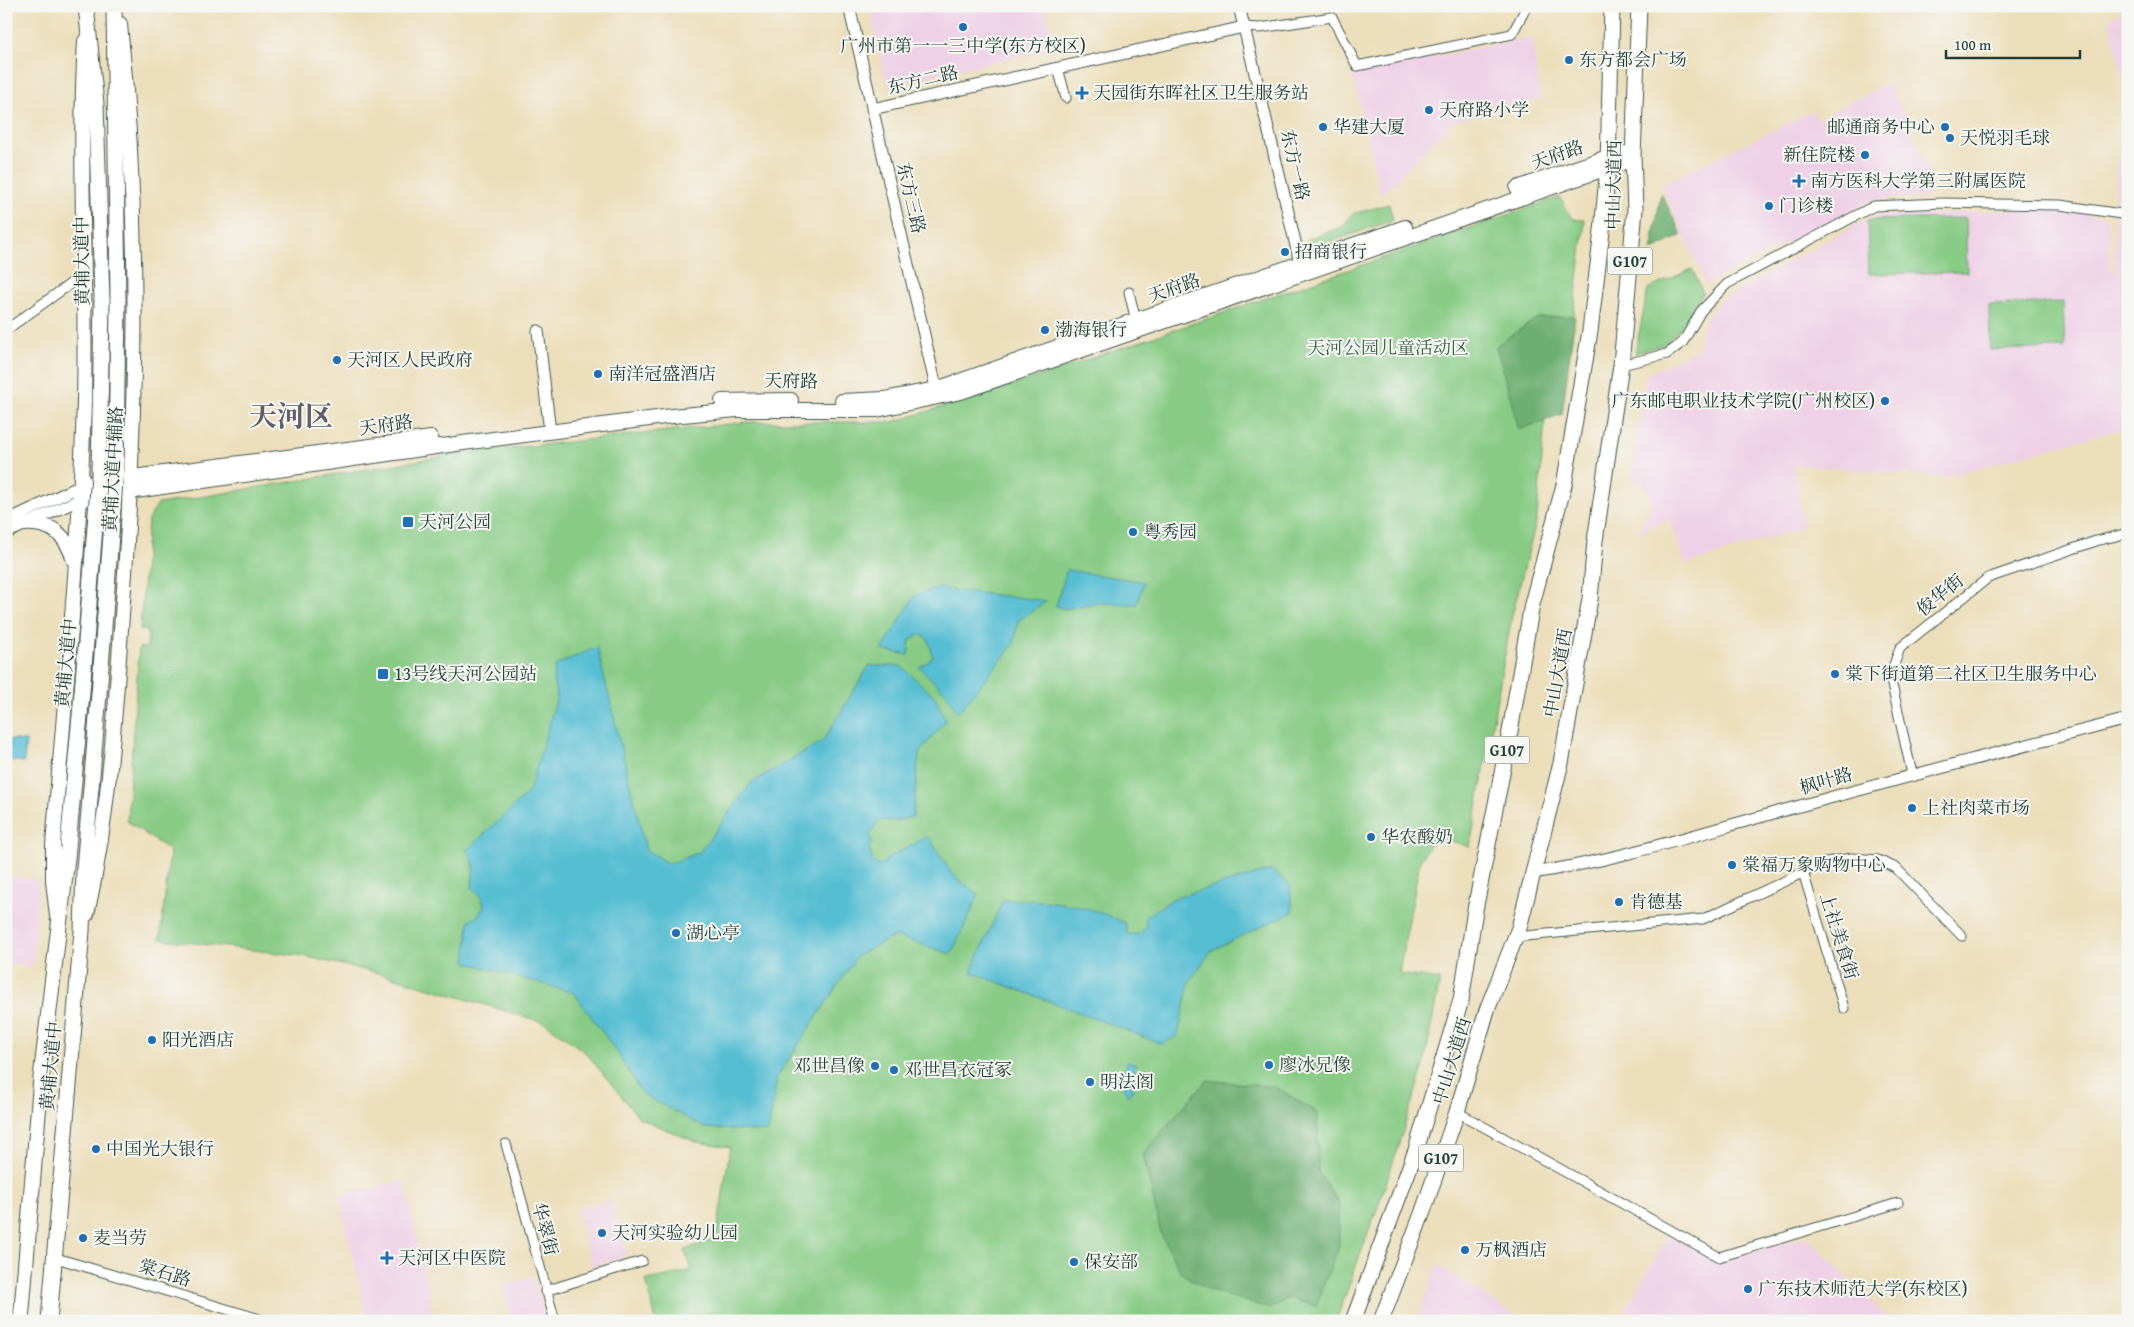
<svg xmlns="http://www.w3.org/2000/svg" width="2134" height="1327" font-family="'Gentium Book Plus','Noto Serif SC',serif">
<style>
.built{fill:#efd0e6}
.green{fill:#87cb85;stroke:#53845c}
.forest{fill:#6daf72;stroke:#467653}
.water{fill:#56bed3;stroke:#3a7e84}
.lines{fill:none;stroke-linecap:round;stroke-linejoin:round}
.minor-casing{stroke:#3e5548;stroke-width:11}
.tertiary-casing{stroke:#3e5548;stroke-width:13}
.secondary-casing{stroke:#3e5548;stroke-width:16}
.primary-casing{stroke:#3e5548;stroke-width:17}
.trunk-casing{stroke:#3e5548;stroke-width:17}
.minor{stroke:#fff;stroke-width:9}
.tertiary{stroke:#fff;stroke-width:11}
.secondary{stroke:#fff;stroke-width:14}
.primary{stroke:#fff;stroke-width:15}
.trunk{stroke:#fff;stroke-width:15}
.primary-bridge-casing{stroke:#3e5548;stroke-width:17;stroke-linecap:butt}
.primary-bridge{stroke:#fff;stroke-width:15}
.poi-dot{fill:#1f6fb2;stroke:#f6f6f2;stroke-width:2}
.labels{text-anchor:middle;stroke-width:4;stroke-linejoin:round;paint-order:stroke}
.shield{fill:#f6f6f2;stroke:#60746d;stroke-width:1}
.shield-label{font-size:16px;font-weight:bold;fill:#1f3d34}
.poi-label{font-size:18px;fill:#1f3d34;stroke:#f6f6f2;text-anchor:start}
.street-label{font-size:18px;fill:#1f3d34;stroke:#f6f6f2}
.park-label{font-size:18px;fill:#396048;stroke:#f6f6f2}
.town-label{font-size:28px;font-weight:bold;fill:#605e67;stroke:#f6f6f2}
</style>
<rect width="100%" height="100%" fill="#f6f6f2"/>
<filter id="ink" filterUnits="userSpaceOnUse"><feTurbulence type="fractalNoise" baseFrequency=".02" numOctaves="2"/><feDisplacementMap in="SourceGraphic" scale="10" xChannelSelector="R" yChannelSelector="G"/><feConvolveMatrix kernelMatrix="1 2 1 2 8 2 1 2 1" color-interpolation-filters="sRGB"/></filter>
<filter id="wash" filterUnits="userSpaceOnUse"><feTurbulence type="fractalNoise" baseFrequency=".0096" numOctaves="4" result="noise"/><feDisplacementMap in="SourceGraphic" scale="20" xChannelSelector="R" yChannelSelector="G"/><feGaussianBlur stdDeviation="1.12" result="paint"/><feColorMatrix in="noise" values="0 0 0 0 0 0 0 0 0 0 0 0 0 0 0 0 0 1.4 0 .05"/><feComposite in="paint" operator="in"/></filter>
<g filter="url(#wash)">
<rect width="100%" height="100%" fill="#ecdeba"/>
<path class="built" d="M869,6H1046L1055,49L887,85Z
M2121,12L2128,31V92H2126L2109,19Z
M1532,37L1540,99L1453,121L1386,191L1380,192L1352,74Z
M1890,83L1929,172V197L1876,199L1706,284L1661,185L1813,111L1818,119Z
M2128,98V269L2114,270L2115,182L2124,99Z
M2060,208L2108,218L2110,271H2128V427L1945,477L1794,465L1804,527L1685,565L1669,519L1637,533L1652,507L1649,491L1632,477L1646,375L1696,351L1706,319L1719,301L1871,216Z
M6,869L11,875L39,881L33,967L6,964Z
M404,1181L435,1321H367L339,1195Z
M611,1200L627,1256L592,1266L576,1210Z
M1668,1235L1722,1260L1807,1237L1891,1321H1607L1621,1318Z
M1437,1264L1523,1321H1417Z
M533,1278L546,1321H512L503,1285Z"/>
<path class="green" d="M1560,197L1572,219L1585,220L1562,414L1545,420L1537,518L1512,616L1470,847L1436,836L1420,861L1399,974L1440,980L1424,1065L1384,1190L1336,1321H656L646,1280L691,1271L685,1250L716,1238L730,1147L696,1142L639,1118L586,1053L546,1023L382,974L303,956L160,939L170,851L127,821L139,648H147L148,631L140,630L148,520L158,504L451,455L747,422H892L996,391Z
M1389,204L1393,220L1309,249L1307,239L1343,227L1352,214Z
M1966,218L1967,272L1869,274L1867,220Z
M1692,269L1703,293L1678,331L1663,345L1635,353L1648,289Z
M2063,302L2065,348L1990,350L1989,305Z"/>
<path class="forest" d="M1661,193L1682,235L1651,251Z
M1575,316L1562,414L1519,430L1496,346L1537,318Z
M1207,1080L1276,1087L1318,1113V1172L1339,1203V1246L1316,1306L1288,1298L1270,1309L1207,1289L1181,1273L1161,1234L1143,1153Z"/>
<path class="water" d="M1067,570L1144,582L1137,604L1095,603L1065,609L1056,606Z
M937,588L1047,601L1018,621L1014,644L958,713L946,693L919,667L928,662L933,656L928,639L920,634L910,640L908,655L882,650L915,595Z
M597,647L646,850L669,864L700,852L751,783L823,741L869,666H901L935,697L946,720L919,753L913,817L896,821L879,820L870,834L872,843L869,847L872,860L877,865L886,863V859L928,836L952,874L979,895L951,954L895,936L857,956L777,1077L768,1132L705,1128L642,1094L619,1055L574,993L466,962L469,921L478,916L484,906L481,895L472,888L474,864L467,850L529,792L557,697L553,680L556,665Z
M6,739L26,741L24,762L6,760Z
M1272,870L1290,885L1293,912L1212,950L1189,982L1178,1036L1162,1044L971,972L1003,900C1044,899 1090,904 1126,924L1127,934H1139L1146,927L1145,917L1174,898Z
M1127,1061L1137,1064L1134,1069L1138,1077L1130,1083L1134,1088L1128,1096L1116,1075L1120,1071L1125,1072Z"/>
</g>
<g filter="url(#ink)">
<g class="lines">
<defs>
<path id="minor" d="M1244,27L1260,28L1332,17L1357,66L1512,34L1527,6
M1058,68L1066,98
M1129,292L1136,321
M6,330L84,274
M1621,365L1667,354L1683,342L1701,311L1727,284L1874,206L1942,203L2060,205L2128,215
M1912,774L1890,676L1900,648L1988,578L2096,541L2128,533
M1803,872L1844,1008
M1516,937L1703,919L1826,862L1852,858L1878,860L1896,868L1962,936
M1457,1112L1719,1257L1898,1203
M506,1144L555,1321
M53,1257L266,1321
M545,1291L642,1261"/>
<path id="tertiary" d="M849,6L938,396
M1239,6L1302,271
M872,109L1244,27
M538,331L550,432
M6,521L81,486
M6,533L81,499
M1532,873C1614,861 1694,835 1774,813C1892,781 2009,749 2128,719"/>
<path id="secondary" d="M1517,188L1616,154L1623,153L1633,156
M722,401L791,400
M842,401L884,399L936,389L1405,227
M81,486L95,482L431,438
M81,499L463,443L672,416L736,410H877L961,392L1622,163L1633,156
M24,524C51,522 67,535 74,561
M87,914C109,816 115,715 122,615C137,416 141,223 120,24
M57,916L53,881V845C65,698 80,550 84,401C87,281 78,161 85,41"/>
<path id="primary" d="M86,6L96,104L102,300
M114,6L118,300
M21,1321L41,1078L67,858L82,693
M49,1321L82,931L84,869L99,694"/>
<path id="trunk" d="M1353,1321L1416,1150L1461,1000L1475,910L1508,743L1532,604L1564,485L1590,331L1602,231L1608,167L1612,6
M1381,1321L1422,1214L1457,1112L1487,1010L1519,928L1561,763L1590,599L1595,541L1621,365L1635,209L1633,156L1639,6"/>
</defs>
<use href="#minor" class="minor-casing"/>
<use href="#tertiary" class="tertiary-casing"/>
<use href="#secondary" class="secondary-casing"/>
<use href="#primary" class="primary-casing"/>
<use href="#trunk" class="trunk-casing"/>
<use href="#minor" class="minor"/>
<use href="#tertiary" class="tertiary"/>
<use href="#secondary" class="secondary"/>
<use href="#primary" class="primary"/>
<use href="#trunk" class="trunk"/>
<defs>
<path id="primary-bridge" d="M82,693L99,475L102,300
M99,694L116,468L118,300"/>
</defs>
<use href="#primary-bridge" class="primary-bridge-casing"/>
<use href="#primary-bridge" class="primary-bridge"/>
</g>
</g>
<g class="poi-dot">
<circle cx="963" cy="27" r="5"/>
<circle cx="1569" cy="60" r="5"/>
<path d="M1079.5 85.5h5v5h5v5h-5v5h-5v-5h-5v-5h5z"/>
<circle cx="1429" cy="110" r="5"/>
<circle cx="1323" cy="127" r="5"/>
<circle cx="1945" cy="127" r="5"/>
<circle cx="1950" cy="138" r="5"/>
<circle cx="1865" cy="155" r="5"/>
<path d="M1796.5 173.5h5v5h5v5h-5v5h-5v-5h-5v-5h5z"/>
<circle cx="1769" cy="206" r="5"/>
<circle cx="1285" cy="252" r="5"/>
<circle cx="1045" cy="330" r="5"/>
<circle cx="337" cy="360" r="5"/>
<circle cx="598" cy="374" r="5"/>
<circle cx="1885" cy="401" r="5"/>
<rect x="402" y="516" width="12" height="12" rx="2.5"/>
<circle cx="1133" cy="532" r="5"/>
<rect x="377" y="668" width="12" height="12" rx="2.5"/>
<circle cx="1835" cy="674" r="5"/>
<circle cx="1912" cy="808" r="5"/>
<circle cx="1371" cy="837" r="5"/>
<circle cx="1732" cy="865" r="5"/>
<circle cx="1619" cy="902" r="5"/>
<circle cx="676" cy="933" r="5"/>
<circle cx="152" cy="1040" r="5"/>
<circle cx="1269" cy="1065" r="5"/>
<circle cx="875" cy="1066" r="5"/>
<circle cx="894" cy="1070" r="5"/>
<circle cx="1090" cy="1082" r="5"/>
<circle cx="96" cy="1149" r="5"/>
<circle cx="602" cy="1233" r="5"/>
<circle cx="83" cy="1238" r="5"/>
<circle cx="1465" cy="1250" r="5"/>
<path d="M384.5 1250.5h5v5h5v5h-5v5h-5v-5h-5v-5h5z"/>
<circle cx="1074" cy="1262" r="5"/>
<circle cx="1748" cy="1289" r="5"/>
</g>
<g class="labels">
<g class="shield">
<rect x="1607.5" y="247.5" width="45" height="27" rx="4"/>
<rect x="1484.5" y="736.5" width="45" height="27" rx="4"/>
<rect x="1418.5" y="1144.5" width="45" height="27" rx="4"/>
</g>
<g class="shield-label">
<text x="1630" y="267">G107</text>
<text x="1507" y="756">G107</text>
<text x="1441" y="1164">G107</text>
</g>
<g class="poi-label">
<text x="963" y="52" text-anchor="middle">广州市第一一三中学(东方校区)</text>
<text x="1579" y="66">东方都会广场</text>
<text x="1093" y="99">天园街东晖社区卫生服务站</text>
<text x="1439" y="116">天府路小学</text>
<text x="1333" y="133">华建大厦</text>
<text x="1935" y="133" text-anchor="end">邮通商务中心</text>
<text x="1960" y="144">天悦羽毛球</text>
<text x="1855" y="161" text-anchor="end">新住院楼</text>
<text x="1810" y="187">南方医科大学第三附属医院</text>
<text x="1779" y="212">门诊楼</text>
<text x="1295" y="258">招商银行</text>
<text x="1055" y="336">渤海银行</text>
<text x="347" y="366">天河区人民政府</text>
<text x="608" y="380">南洋冠盛酒店</text>
<text x="1875" y="407" text-anchor="end">广东邮电职业技术学院(广州校区)</text>
<text x="419" y="528">天河公园</text>
<text x="1143" y="538">粤秀园</text>
<text x="394" y="680">13号线天河公园站</text>
<text x="1845" y="680">棠下街道第二社区卫生服务中心</text>
<text x="1922" y="814">上社肉菜市场</text>
<text x="1381" y="843">华农酸奶</text>
<text x="1742" y="871">棠福万象购物中心</text>
<text x="1629" y="908">肯德基</text>
<text x="686" y="939">湖心亭</text>
<text x="162" y="1046">阳光酒店</text>
<text x="1279" y="1071">廖冰兄像</text>
<text x="865" y="1072" text-anchor="end">邓世昌像</text>
<text x="904" y="1076">邓世昌衣冠冢</text>
<text x="1100" y="1088">明法阁</text>
<text x="106" y="1155">中国光大银行</text>
<text x="612" y="1239">天河实验幼儿园</text>
<text x="93" y="1244">麦当劳</text>
<text x="1475" y="1256">万枫酒店</text>
<text x="398" y="1264">天河区中医院</text>
<text x="1084" y="1268">保安部</text>
<text x="1758" y="1295">广东技术师范大学(东校区)</text>
</g>
<g class="street-label">
<text transform="translate(923 80) rotate(-13)" y="6">东方二路</text>
<text transform="translate(1557 155) rotate(-19)" y="6">天府路</text>
<text transform="translate(1295 165) rotate(77)" y="6">东方一路</text>
<text transform="translate(1614 185) rotate(-89)" y="6">中山大道西</text>
<text transform="translate(911 198) rotate(77)" y="6">东方三路</text>
<text transform="translate(82 261) rotate(-91)" y="6">黄埔大道中</text>
<text transform="translate(1174 288) rotate(-19)" y="6">天府路</text>
<text transform="translate(791 381) rotate(1)" y="6">天府路</text>
<text transform="translate(386 425) rotate(-8)" y="6">天府路</text>
<text transform="translate(113 469) rotate(-87)" y="6">黄埔大道中辅路</text>
<text transform="translate(1940 595) rotate(-39)" y="6">俊华街</text>
<text transform="translate(66 663) rotate(-85)" y="6">黄埔大道中</text>
<text transform="translate(1558 673) rotate(-80)" y="6">中山大道西</text>
<text transform="translate(1826 781) rotate(-16)" y="6">枫叶路</text>
<text transform="translate(1839 936) rotate(73)" y="6">上社美食街</text>
<text transform="translate(1452 1061) rotate(-73)" y="6">中山大道西</text>
<text transform="translate(51 1066) rotate(-85)" y="6">黄埔大道中</text>
<text transform="translate(545 1229) rotate(75)" y="6">华翠街</text>
<text transform="translate(165 1273) rotate(17)" y="6">棠石路</text>
</g>
<g class="park-label">
<text x="1388" y="354">天河公园儿童活动区</text>
</g>
<g class="town-label">
<text x="291" y="426">天河区</text>
</g>
</g>
<rect width="2134" height="1327" fill="none" stroke="#f6f6f2" stroke-width="25"/>
<path d="M1946 50v8h134v-8" fill="none" stroke="#1f3d34" stroke-width="2.5"/>
<text x="1954" y="50" font-size="15" fill="#1f3d34" stroke="#f6f6f2" stroke-width="4" paint-order="stroke">100 m</text>
</svg>
